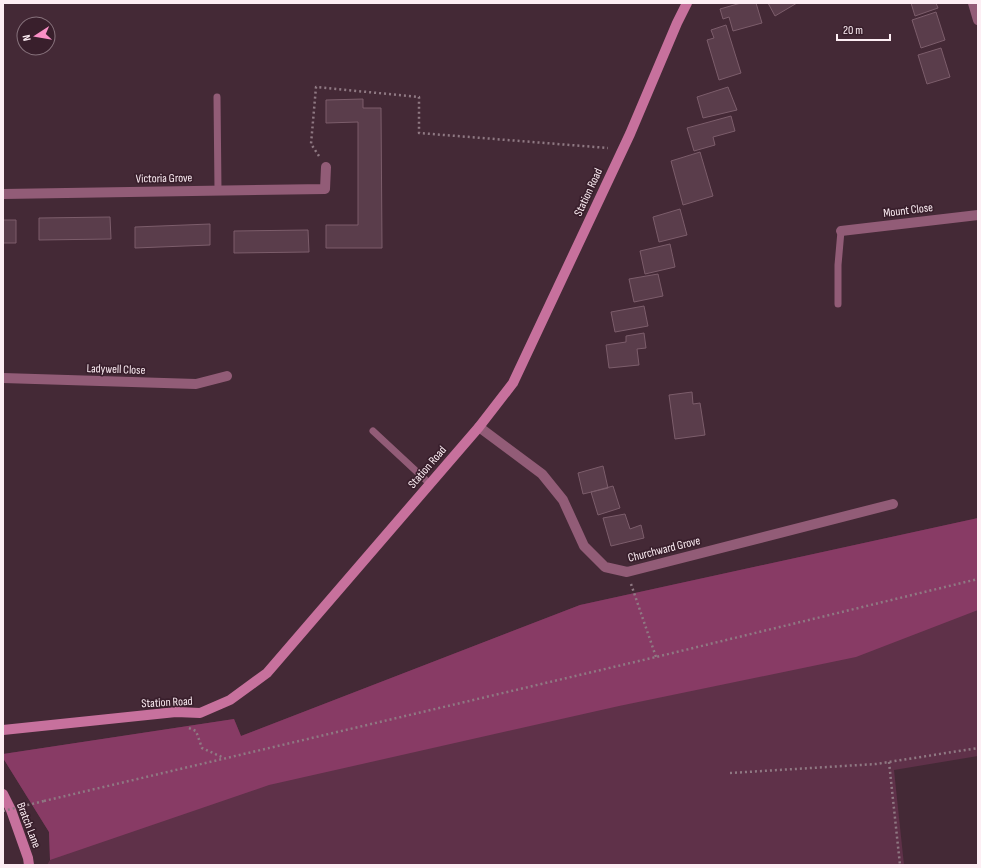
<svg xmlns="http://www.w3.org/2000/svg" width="981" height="868" font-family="'Sofia Sans Condensed',sans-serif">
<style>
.green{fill:#5f3149}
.forest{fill:#883b65}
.building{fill:#5a3d4b;stroke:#7c5d6b}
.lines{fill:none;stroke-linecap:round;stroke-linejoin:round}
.path{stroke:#8f7983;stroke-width:2.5;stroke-dasharray:2 3;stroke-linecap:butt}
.lane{stroke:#925c77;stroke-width:7}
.street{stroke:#925c77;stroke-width:10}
.secondary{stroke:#c7719d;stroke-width:10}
.path-bridge{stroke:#8f7983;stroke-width:2.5;stroke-dasharray:2 3;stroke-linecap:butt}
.labels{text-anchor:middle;stroke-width:3.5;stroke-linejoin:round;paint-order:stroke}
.street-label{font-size:12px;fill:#fdeef4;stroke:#391f2c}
</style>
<rect width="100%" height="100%" fill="#442936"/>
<path class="green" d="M978,518V756L894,770L904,865H47L50,860L49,832L3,758V754L234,719L241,736L580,605Z"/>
<path class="forest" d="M978,518V610L856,657L619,706L269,785L50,860L49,832L3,758V754L234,719L241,736L580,605Z"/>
<path class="building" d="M741,3H756L762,23L733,31L729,17L723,19L720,9Z
M768,3H797L775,16Z
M911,3H936L938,8L915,16Z
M936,12L945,40L921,48L912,20Z
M726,25L741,73L719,80L707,40L714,38L711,30Z
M941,48L950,77L927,84L918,55Z
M728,87L737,110L703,118L697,97Z
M363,99V108H381L382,248H326V225H358V122L326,123V100Z
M731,116L735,131L713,137L715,145L694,151L687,128Z
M700,152L713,196L683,205L671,161Z
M680,209L687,235L659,242L653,217Z
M110,217L111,239L39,240V218Z
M3,220H16V243H3Z
M210,224V245L135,248V227Z
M308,230L309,252L234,253V231Z
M670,244L675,267L645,274L640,251Z
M658,274L663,296L634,302L629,279Z
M644,306L648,326L615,332L611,312Z
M644,333L646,348L637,349L639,365L609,368L606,345L626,342V336Z
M692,392L693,404L700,403L705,435L675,439L669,395Z
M603,466L608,488L583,494L578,473Z
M613,486L620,508L598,515L591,492Z
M625,514L630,529L641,525L644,538L611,546L603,518Z"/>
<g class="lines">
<path class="path" d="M319,156L311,144L316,87L419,97V133L608,148
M631,584L656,657
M189,728L196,731L202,748L224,758
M889,762L900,865
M730,773L876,764L978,748
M44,801L656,657L978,579"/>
<path class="lane" d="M217,97L218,190
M838,304V265L841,231
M373,431L430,484"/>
<path class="street" d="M973,3L978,20
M3,194L325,189L326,167
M841,231L978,215
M3,378L196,384L227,376
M479,427L542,474L563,500L584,546L605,567L627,572L893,504"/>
<path class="secondary" d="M3,730L176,712L200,713L230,700L267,673L479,427L513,383L630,134L677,23L687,3
M3,794L11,810L28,858L29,865"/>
<path class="path-bridge" d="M3,811L44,801"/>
</g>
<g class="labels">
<g class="street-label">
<text transform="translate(164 178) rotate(-1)" y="4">Victoria Grove</text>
<text transform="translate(588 192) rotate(-65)" y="4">Station Road</text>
<text transform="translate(908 210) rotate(-7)" y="4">Mount Close</text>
<text transform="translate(116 369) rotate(2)" y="4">Ladywell Close</text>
<text transform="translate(427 467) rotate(-49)" y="4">Station Road</text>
<text transform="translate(664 549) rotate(-14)" y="4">Churchward Grove</text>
<text transform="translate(167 702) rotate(-3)" y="4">Station Road</text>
<text transform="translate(29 825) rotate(69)" y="4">Bratch Lane</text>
</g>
</g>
<rect width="981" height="868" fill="none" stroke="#fdeef4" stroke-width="8"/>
<g transform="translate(36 36) rotate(258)"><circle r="19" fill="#391f2c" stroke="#87727c"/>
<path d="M0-3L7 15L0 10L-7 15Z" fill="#fa8fc6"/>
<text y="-6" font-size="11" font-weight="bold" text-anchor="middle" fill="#fdeef4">N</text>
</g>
<path d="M837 34v6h53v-6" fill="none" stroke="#fdeef4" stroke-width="2"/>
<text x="843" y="34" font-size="12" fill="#fdeef4" stroke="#391f2c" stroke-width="3" paint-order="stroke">20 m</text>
</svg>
